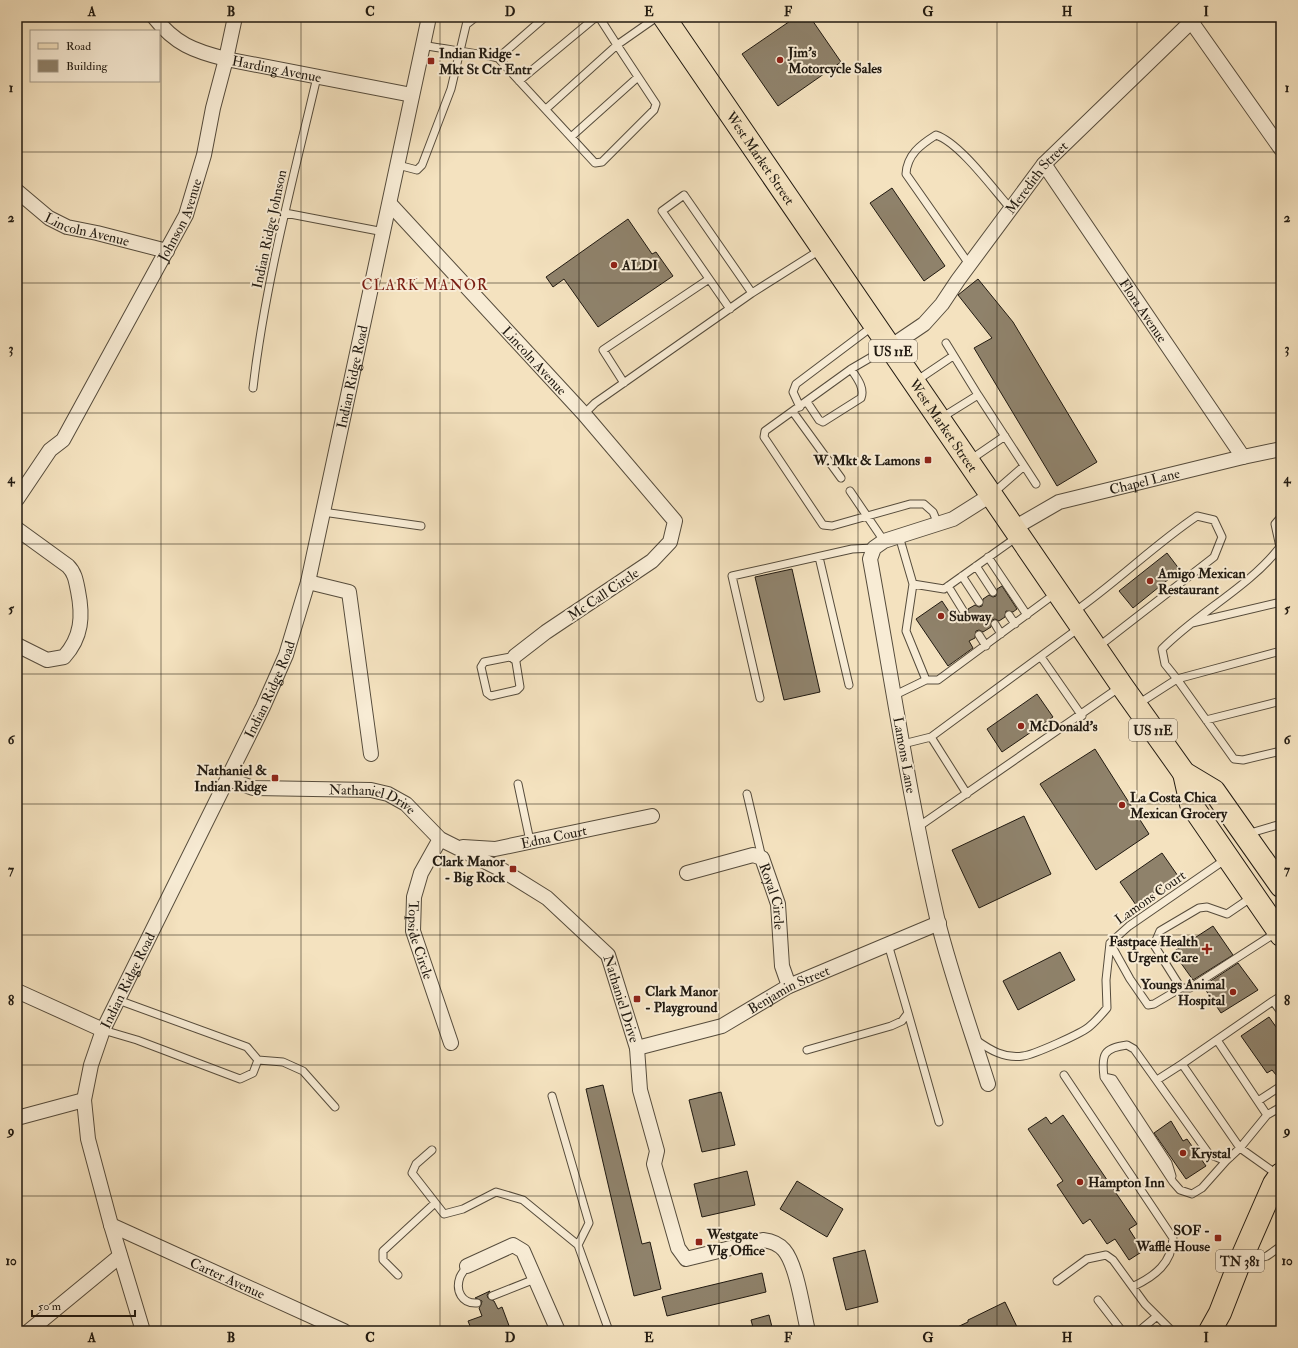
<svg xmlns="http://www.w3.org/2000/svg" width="1298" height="1348" font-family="'IM FELL Double Pica',serif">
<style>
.building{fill:#8f826b;stroke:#211a11}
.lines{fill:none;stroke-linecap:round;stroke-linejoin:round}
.service-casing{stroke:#564c3c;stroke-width:9}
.minor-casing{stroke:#564c3c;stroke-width:16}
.primary-casing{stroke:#211a11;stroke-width:24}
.trunk-casing{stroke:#211a11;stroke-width:24}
.service{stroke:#f8ecd5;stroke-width:7}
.minor{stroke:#f8ecd5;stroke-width:14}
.primary{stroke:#f4e2bf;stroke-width:22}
.trunk{stroke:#f4e2bf;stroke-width:22}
.grid{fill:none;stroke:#211a11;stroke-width:1;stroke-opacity:0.55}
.poi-dot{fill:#8f2418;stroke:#f8ecd5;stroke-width:1.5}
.labels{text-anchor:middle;stroke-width:4;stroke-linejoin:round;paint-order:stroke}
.shield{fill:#f8ecd5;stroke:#62594c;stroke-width:1}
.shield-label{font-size:13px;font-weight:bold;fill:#211a11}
.poi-label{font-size:14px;font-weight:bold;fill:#211a11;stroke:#f8ecd5;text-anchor:start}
.street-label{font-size:14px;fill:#211a11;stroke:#f8ecd5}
.neighbourhood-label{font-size:15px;letter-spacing:1px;fill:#7a1f14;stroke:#f8ecd5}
.neatline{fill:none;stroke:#211a11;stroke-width:1.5}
.grid-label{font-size:13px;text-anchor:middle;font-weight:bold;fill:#211a11}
</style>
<rect width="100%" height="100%" fill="#f4e2bf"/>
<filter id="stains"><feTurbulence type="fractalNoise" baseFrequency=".005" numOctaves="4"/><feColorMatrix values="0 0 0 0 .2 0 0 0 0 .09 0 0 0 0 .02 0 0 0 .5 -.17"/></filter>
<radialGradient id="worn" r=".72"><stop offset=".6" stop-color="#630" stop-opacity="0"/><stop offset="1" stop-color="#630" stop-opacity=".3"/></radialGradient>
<path class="building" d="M796,17H810L841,62L778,106L742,54Z
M892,188L945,266L924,281L870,203Z
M628,219L652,254L656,252L673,276L598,327L564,279L553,287L546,277Z
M978,279L1013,322L1097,462L1057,486L974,348L992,338L958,295Z
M1167,553L1180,570L1133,608L1119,591Z
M792,569L820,692L784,700L755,577Z
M1002,586L1017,609L1013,612L1006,611L1005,617L999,621L995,619L992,620L991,627L983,632L979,630L976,631L975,638L969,641L973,648L948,666L916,619L942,601L954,619L960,615L966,616L969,614L968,609L975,605L979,607L982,606L983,599L989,595L993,597L996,596L997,589Z
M1037,694L1053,717L1002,752L987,729Z
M1095,749L1149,834L1096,870L1040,784Z
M1024,816L1051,874L979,908L952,850Z
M1162,853L1178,876L1136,905L1120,882Z
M1213,926L1233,955L1193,980L1173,952Z
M1060,952L1075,980L1018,1010L1003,981Z
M1238,963L1258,990L1221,1013L1203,986Z
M1269,1017L1281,1034V1081L1272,1070L1267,1073L1241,1036Z
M603,1085L642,1244L650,1242L661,1289L634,1296L586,1089Z
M721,1092L735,1145L702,1152L689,1100Z
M1063,1115L1137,1224L1129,1229L1143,1251L1129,1260L1115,1239L1107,1244L1090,1219L1083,1224L1057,1185L1063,1181L1028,1129L1046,1117L1051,1124Z
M1171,1121L1183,1141L1187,1139L1206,1166L1186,1179L1154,1133Z
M747,1171L755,1205L702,1217L694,1184Z
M797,1181L843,1209L827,1237L780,1209Z
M865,1250L878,1302L846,1310L833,1258Z
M762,1273L766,1292L667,1316L662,1297Z
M490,1291L487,1295L488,1298L494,1301L498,1309L502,1307L511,1331H472L468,1321L482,1316L479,1308L481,1305L482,1301L475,1298Z
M1005,1302L1019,1331H949L968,1322V1320Z
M769,1315L773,1331H754L751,1320Z"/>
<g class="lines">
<defs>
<path id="service" d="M599,17L617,45L657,17
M467,24L476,17
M423,45C448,50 473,52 498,58L595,163L602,162L654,110L656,104L617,45L546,109
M498,58L545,17
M519,81L596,17
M571,137L638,77
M398,165L417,170L422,165L451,89L468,17
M285,213L384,232
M969,264L906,174C907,155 920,145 936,135C960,143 993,189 1011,209
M730,309L662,211L684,195L752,293
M946,343L978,395
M887,348L851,369L765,431L764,437L823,525L832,526L910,504H924L933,512L938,524
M916,381L953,356
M624,383L603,350L709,279
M253,388C265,284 293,179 317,77
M807,402L819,420L823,422L861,398C865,388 857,378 851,369
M800,407L793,392L796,384L873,326
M793,412L841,478
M584,414L595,403L752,293L820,250
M941,418L978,395L1036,484
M970,460L1005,436
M850,491L884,541
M992,494L1024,466
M323,512L421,526
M1281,517L1275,524L1280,547C1248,588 1198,612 1162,649L1165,664L1177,679L1281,651
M899,536L913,584L906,631L926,680
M819,557L849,685
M988,557L1027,615
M976,566L993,592
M962,576L979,602
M913,584L944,589L1017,537
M948,586L964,612
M1074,612C1117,582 1154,545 1197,516L1214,520L1222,537L1214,557L1098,647
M1009,615L1015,624
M1192,623L1281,602
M995,624L1001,634
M979,635L986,646
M515,656L520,687L517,690L491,696L487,693L481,667L484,662Z
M1041,657L1082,716
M895,695L926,680H938L1056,593
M760,698L732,576L852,549L874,548
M1138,704L1177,679L1234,759L1243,760L1281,751
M1206,720L1281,701
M931,737L967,794
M903,744L931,737L1079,628
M518,784L530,841
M747,794L762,858
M918,827L1120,687
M1247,834L1281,824
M1252,897L1227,914L1207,907L1199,908L1160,931L1154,945L1181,988H1190L1277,932
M1110,943L1130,979L1148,1005L1154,1004L1181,988
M1273,1001L1281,996
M908,1013L939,1122
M103,1030L137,1040L240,1079L253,1073L258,1060L247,1047L118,1000
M976,1040C990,1050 1005,1059 1023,1056C1033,1055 1083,1033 1090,1026C1096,1021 1102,1014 1107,1008L1106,980L1110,943L1129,926L1226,859
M1217,1040L1267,1115
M1127,1045L1134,1049L1209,1154L1226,1161L1202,1188L1192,1194L1180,1190L1173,1182L1104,1077C1101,1054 1104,1048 1127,1045Z
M807,1050L891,1026L902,1021L908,1013L888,944
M258,1060L283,1062L303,1071L335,1107
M1182,1064L1273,1001L1281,1012
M1064,1075L1173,1238C1172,1263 1155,1276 1134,1286
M1104,1077L1113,1079L1168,1163L1172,1176
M1157,1080L1182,1064L1240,1148L1267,1115L1281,1107
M552,1096L589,1223L578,1245
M1258,1101L1281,1086
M432,1150L416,1164L412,1173L444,1214L463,1209L496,1192L523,1200L578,1245L609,1331
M1226,1161L1240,1148L1278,1175
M1245,1262L1267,1256L1281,1246
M467,1266C465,1269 462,1273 460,1277C455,1291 462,1304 477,1303
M398,1275L383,1260V1251L435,1203
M1057,1281L1087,1259L1106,1255L1113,1260L1145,1304L1172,1331
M492,1296L535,1279
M1098,1300L1122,1331
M1139,1331L1157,1316"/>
<g id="minor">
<path id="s1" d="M154,17C175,44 194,51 226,59L412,95"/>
<path d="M1188,17L1281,149"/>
<path id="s2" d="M1044,164L1243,457"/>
<path id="s3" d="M17,191L49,218L67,227L97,233L167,251"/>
<path id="s4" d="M390,204L584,414L675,521L670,542L652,561L546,632L515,656"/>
<path id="s5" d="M890,347L924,324L942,304L958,280L1044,164L1196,17"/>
<path id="s6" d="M17,499L50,450L63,440L186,215L204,155L213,108L226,59L235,17"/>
<path id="s7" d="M1014,528L1059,502L1243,457L1281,449"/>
<path d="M17,529L68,566C75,573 76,581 78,591C83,616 82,637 64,657L47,660L17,645"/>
<path d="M308,582L349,592L371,754"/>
<path id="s8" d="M228,779L253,788L371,790L388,794L406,804L440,839L502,870L547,898L608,955L637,1048L640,1090L657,1151L654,1164L678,1248L686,1259L763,1240C771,1241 778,1243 784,1250C797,1265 803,1311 808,1331"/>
<path id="s9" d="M440,839L421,873L414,897L413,931L451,1043"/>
<path id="s10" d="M463,847L495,849L652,816"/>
<path id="s11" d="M687,873L753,855L762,858L778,904L782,966L789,986"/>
<path d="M17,991L103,1030"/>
<path id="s12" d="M637,1048L722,1026L789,986L939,923"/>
<path d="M988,1084C971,1030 952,977 938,922C910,802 892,680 870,559L874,548L884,541L953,519L991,495"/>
<path d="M17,1118L84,1100"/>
<path id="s13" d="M111,1225L344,1331"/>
<path d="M467,1266L513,1245L523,1251L558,1331"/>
<path d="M29,1331L120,1256"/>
<path id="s14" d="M143,1331L111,1225L88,1139L84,1100L91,1065L103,1030L263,707L286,655L308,582L429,17"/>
</g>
<g id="primary">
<path id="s15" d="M664,17L1122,686L1184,773L1214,791L1281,886"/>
<path d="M1184,773L1191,804L1281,935"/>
</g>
<path id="trunk" d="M1210,1331L1220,1313L1239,1264L1274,1184L1281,1174"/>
</defs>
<use href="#service" class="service-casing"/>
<use href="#minor" class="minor-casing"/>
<use href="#primary" class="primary-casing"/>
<use href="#trunk" class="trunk-casing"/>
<use href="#service" class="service"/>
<use href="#minor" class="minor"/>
<use href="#primary" class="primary"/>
<use href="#trunk" class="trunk"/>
</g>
<path class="grid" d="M161,17V1331M301,17V1331M440,17V1331M579,17V1331M719,17V1331M858,17V1331M997,17V1331M1137,17V1331M17,152H1281M17,283H1281M17,413H1281M17,544H1281M17,674H1281M17,804H1281M17,935H1281M17,1065H1281M17,1196H1281"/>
<g class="poi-dot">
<circle cx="780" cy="60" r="4"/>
<rect x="427" y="57" width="8" height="8" rx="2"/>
<circle cx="614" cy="265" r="4"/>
<rect x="924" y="456" width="8" height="8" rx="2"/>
<circle cx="1150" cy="581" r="4"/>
<circle cx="941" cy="616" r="4"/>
<circle cx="1021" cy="726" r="4"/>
<rect x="271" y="774" width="8" height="8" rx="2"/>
<circle cx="1122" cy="805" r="4"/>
<rect x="509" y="865" width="8" height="8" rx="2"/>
<path d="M1205 943h4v4h4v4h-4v4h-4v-4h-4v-4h4z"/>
<circle cx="1233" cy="992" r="4"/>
<rect x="633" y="995" width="8" height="8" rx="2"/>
<circle cx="1183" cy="1153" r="4"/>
<circle cx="1080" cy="1182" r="4"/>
<rect x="1214" y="1234" width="8" height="8" rx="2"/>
<rect x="695" y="1238" width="8" height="8" rx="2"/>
</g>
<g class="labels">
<g class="shield">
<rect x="869" y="340" width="48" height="22" rx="3"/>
<rect x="1129" y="719" width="48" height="22" rx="3"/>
<rect x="1216" y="1250" width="48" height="22" rx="3"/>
</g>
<g class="shield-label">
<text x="893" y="356">US 11E</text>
<text x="1153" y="735">US 11E</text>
<text x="1240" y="1266">TN 381</text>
</g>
<g class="poi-label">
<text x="788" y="57">Jim's<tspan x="788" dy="16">Motorcycle Sales</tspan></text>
<text x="439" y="58">Indian Ridge -<tspan x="439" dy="16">Mkt St Ctr Entr</tspan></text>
<text x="622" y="270">ALDI</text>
<text x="920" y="465" text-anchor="end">W. Mkt &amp; Lamons</text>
<text x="1158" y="578">Amigo Mexican<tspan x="1158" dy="16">Restaurant</tspan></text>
<text x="949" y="621">Subway</text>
<text x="1029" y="731">McDonald's</text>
<text x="267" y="775" text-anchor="end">Nathaniel &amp;<tspan x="267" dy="16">Indian Ridge</tspan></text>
<text x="1130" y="802">La Costa Chica<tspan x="1130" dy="16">Mexican Grocery</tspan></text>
<text x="505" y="866" text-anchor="end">Clark Manor<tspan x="505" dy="16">- Big Rock</tspan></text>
<text x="1198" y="946" text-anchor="end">Fastpace Health<tspan x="1198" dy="16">Urgent Care</tspan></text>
<text x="1225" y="989" text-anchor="end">Youngs Animal<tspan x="1225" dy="16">Hospital</tspan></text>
<text x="645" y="996">Clark Manor<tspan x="645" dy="16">- Playground</tspan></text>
<text x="1191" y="1158">Krystal</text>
<text x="1088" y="1187">Hampton Inn</text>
<text x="1210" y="1235" text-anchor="end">SOF -<tspan x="1210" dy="16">Waffle House</tspan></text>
<text x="707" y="1239">Westgate<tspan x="707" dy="16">Vlg Office</tspan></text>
</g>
<g class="street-label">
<text dy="5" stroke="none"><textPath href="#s1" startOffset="137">Harding Avenue</textPath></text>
<text dy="5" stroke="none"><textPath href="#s15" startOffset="171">West Market Street</textPath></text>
<text dy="5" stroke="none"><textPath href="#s5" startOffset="226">Meredith Street</textPath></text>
<text dy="5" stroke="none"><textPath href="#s6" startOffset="325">Johnson Avenue</textPath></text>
<text dy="5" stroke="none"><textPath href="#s3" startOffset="82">Lincoln Avenue</textPath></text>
<text transform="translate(269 229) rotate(-78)" y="5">Indian Ridge Johnson</text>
<text dy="5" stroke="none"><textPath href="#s2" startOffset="177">Flora Avenue</textPath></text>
<text dy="5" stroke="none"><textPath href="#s4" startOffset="213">Lincoln Avenue</textPath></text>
<text dy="5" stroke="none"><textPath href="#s14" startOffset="1015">Indian Ridge Road</textPath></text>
<text dy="5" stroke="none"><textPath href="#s15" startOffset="495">West Market Street</textPath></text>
<text dy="5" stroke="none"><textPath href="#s7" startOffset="140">Chapel Lane</textPath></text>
<text transform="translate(603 594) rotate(-34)" y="5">Mc Call Circle</text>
<text dy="5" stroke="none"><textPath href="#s14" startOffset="691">Indian Ridge Road</textPath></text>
<text transform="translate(905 755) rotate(80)" y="5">Lamons Lane</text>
<text dy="5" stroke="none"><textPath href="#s8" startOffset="148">Nathaniel Drive</textPath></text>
<text dy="5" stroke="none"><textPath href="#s10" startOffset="92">Edna Court</textPath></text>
<text dy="5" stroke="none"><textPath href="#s11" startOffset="118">Royal Circle</textPath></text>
<text transform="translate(1150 897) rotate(-35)" y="5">Lamons Court</text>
<text dy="5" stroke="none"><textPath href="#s9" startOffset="108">Topside Circle</textPath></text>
<text dy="5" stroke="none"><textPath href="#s14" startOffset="367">Indian Ridge Road</textPath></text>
<text dy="5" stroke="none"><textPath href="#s12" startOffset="164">Benjamin Street</textPath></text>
<text dy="5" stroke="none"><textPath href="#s8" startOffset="483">Nathaniel Drive</textPath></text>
<text dy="5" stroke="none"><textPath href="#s13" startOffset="128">Carter Avenue</textPath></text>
</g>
<g class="neighbourhood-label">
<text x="425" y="290">CLARK MANOR</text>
</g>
</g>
<rect width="1298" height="1348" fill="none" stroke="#f4e2bf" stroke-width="44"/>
<rect x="30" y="30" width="130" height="52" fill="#f8ecd5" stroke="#a29887"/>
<rect x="38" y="43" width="20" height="6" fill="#f4e2bf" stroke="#a29887"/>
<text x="66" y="50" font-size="12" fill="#211a11">Road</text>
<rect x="38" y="60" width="20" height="12" fill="#8f826b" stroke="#a29887"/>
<text x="66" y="70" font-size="12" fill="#211a11">Building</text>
<path d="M32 1310v6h103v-6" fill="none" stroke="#211a11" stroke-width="2"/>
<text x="38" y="1310" font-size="12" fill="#211a11" stroke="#f8ecd5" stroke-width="3" paint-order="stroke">50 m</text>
<rect x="22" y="22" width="1254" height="1304" class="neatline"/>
<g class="grid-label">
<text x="92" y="16">A</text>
<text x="231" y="16">B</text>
<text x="370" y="16">C</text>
<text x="510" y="16">D</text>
<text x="649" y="16">E</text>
<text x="788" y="16">F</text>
<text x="928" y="16">G</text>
<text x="1067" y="16">H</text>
<text x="1206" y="16">I</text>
<text x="11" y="92">1</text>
<text x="1287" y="92">1</text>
<text x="11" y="222">2</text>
<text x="1287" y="222">2</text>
<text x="11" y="353">3</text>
<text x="1287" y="353">3</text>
<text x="11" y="483">4</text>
<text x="1287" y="483">4</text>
<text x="11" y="613">5</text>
<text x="1287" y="613">5</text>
<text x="11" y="744">6</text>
<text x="1287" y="744">6</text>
<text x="11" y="874">7</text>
<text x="1287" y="874">7</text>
<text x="11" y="1005">8</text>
<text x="1287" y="1005">8</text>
<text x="11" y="1135">9</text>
<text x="1287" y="1135">9</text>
<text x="11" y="1265">10</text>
<text x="1287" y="1265">10</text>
<text x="92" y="1342">A</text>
<text x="231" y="1342">B</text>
<text x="370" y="1342">C</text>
<text x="510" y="1342">D</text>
<text x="649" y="1342">E</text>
<text x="788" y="1342">F</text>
<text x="928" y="1342">G</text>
<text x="1067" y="1342">H</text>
<text x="1206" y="1342">I</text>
</g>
<rect width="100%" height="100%" filter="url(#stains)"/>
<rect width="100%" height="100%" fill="url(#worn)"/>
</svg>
